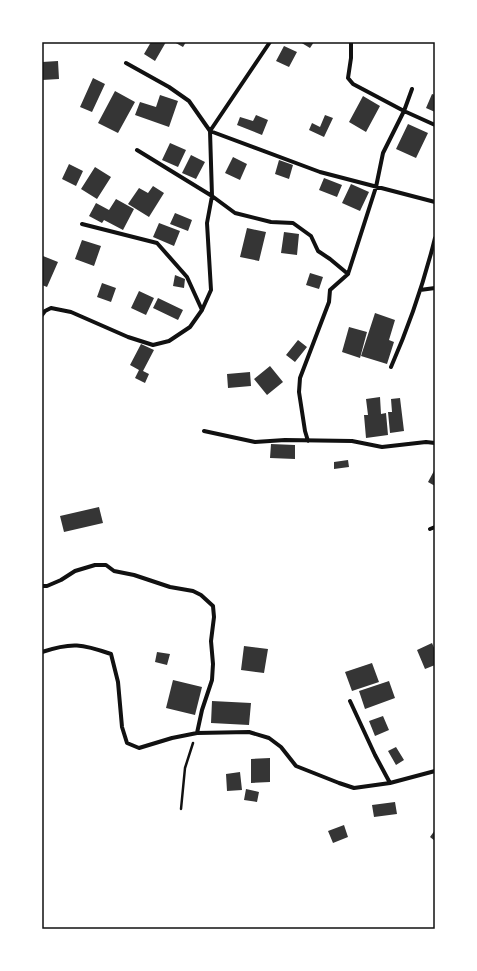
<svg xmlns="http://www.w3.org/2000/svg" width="477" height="971" font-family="'Archivo Narrow',sans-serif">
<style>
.building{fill:#353535}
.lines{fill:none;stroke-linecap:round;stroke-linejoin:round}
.path{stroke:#111;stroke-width:2.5}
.minor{stroke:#111;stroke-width:4}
.neatline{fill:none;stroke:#111;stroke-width:1.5}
</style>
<rect width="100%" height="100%" fill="#fff"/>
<path class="building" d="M151,42H166L155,61L144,54Z
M174,42H186L183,47Z
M300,42H314L310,48Z
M284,46L297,52L289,67L276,61Z
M58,61L59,79L42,80V62Z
M93,78L105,84L92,112L80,107Z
M115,91L135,102L118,133L98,123Z
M432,94L435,95V112L426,108Z
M160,95L178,101L169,127L135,115L140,102L156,107Z
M363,96L380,106L366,132L349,122Z
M256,115L268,120L262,135L237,125L240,117L253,121Z
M325,115L333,118L324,137L309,130L312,123L320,127Z
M408,124L428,133L416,158L396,149Z
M170,143L186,150L178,167L162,160Z
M191,155L205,162L196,179L182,173Z
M233,157L247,164L240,180L225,173Z
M279,160L293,165L289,179L275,174Z
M69,164L83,171L76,186L62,179Z
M95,167L111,177L97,199L81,189Z
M324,178L342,185L337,197L319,190Z
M351,184L369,192L360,211L342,203Z
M153,186L164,193L149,217L128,204L139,188L148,193Z
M116,199L134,209L123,230L104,220L102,223L89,216L96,203L109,210Z
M175,213L192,220L188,231L170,224Z
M159,223L180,231L174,246L153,237Z
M247,228L266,232L259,261L240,257Z
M284,232L299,234L297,255L281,253Z
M82,240L101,246L94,266L75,259Z
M43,256L58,262L47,287L42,285V259Z
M310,273L323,277L319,289L306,285Z
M175,275L185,279L184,288L173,286Z
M102,283L116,288L111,302L97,297Z
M139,291L154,298L146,315L131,308Z
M158,298L183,310L178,320L153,308Z
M375,313L395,320L389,340L394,342L387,364L361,356Z
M349,327L367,332L360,358L342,352Z
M298,340L307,347L295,362L286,355Z
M141,344L154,350L143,371L149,374L145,383L135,378L139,370L130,365Z
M270,366L283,382L267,395L254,379Z
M250,372L251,386L228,388L227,374Z
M380,397L381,414L386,413L388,435L366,438L364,415H368L366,399Z
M400,398L404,431L390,433L388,412H392L391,399Z
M271,444L295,445V459L270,458Z
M348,460L349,467L334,469V462Z
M435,469V486L428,482Z
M99,507L103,523L64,532L60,516Z
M432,643L435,650V665L425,669L417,650Z
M244,646L268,649L264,673L241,670Z
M157,652L170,654L167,665L155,662Z
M372,663L379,682L352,691L345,672Z
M173,680L202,687L195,715L166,708Z
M389,681L395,698L365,709L359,691Z
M212,701L251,703L249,725L211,723Z
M383,716L389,730L375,736L369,721Z
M396,747L404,760L396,765L388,751Z
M270,758V782L251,783V759Z
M240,772L242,790L227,791L226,774Z
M246,789L259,792L257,802L244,800Z
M395,802L397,814L374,817L372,805Z
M344,825L348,837L333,843L328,831Z
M435,830V841L430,837Z"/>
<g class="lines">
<path class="path" d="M181,809L185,768L193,743"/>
<path class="minor" d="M351,42V58L348,78L353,84L404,111L435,125
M126,63L169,87L189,101L210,131L320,172L435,202
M137,150L212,196L235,213L271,222L293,223L311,236L318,251L330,259L348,274
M82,224L157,243L187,277L202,310
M420,290L435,288
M42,315L45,311L51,308L71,312L128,337L153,345L169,341L190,327L202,310L211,290L207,223L212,196L210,131L270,42
M391,367C409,326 424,282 435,238
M204,431L255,442L285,440L352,441L382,447L426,442L435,443
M308,441L305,431L299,392L300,378L329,302L330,290L348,274L376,187L383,153L404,111L412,89
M430,529L435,527
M42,586H47L61,580L75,571L95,565H106L114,571L134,575L170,587L193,591L201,595L213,606L214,617L211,641L213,664L212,680L202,710L197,733
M42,652C72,642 82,644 111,654L118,682L122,727L127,743L139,748L172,738L197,733L249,732L269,738L281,747L296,766L339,783L354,788L390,783L435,771
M350,701L375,755L390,783"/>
</g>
<rect width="477" height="971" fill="none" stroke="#ffffff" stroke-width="86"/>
<rect x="43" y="43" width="391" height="885" class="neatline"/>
</svg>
